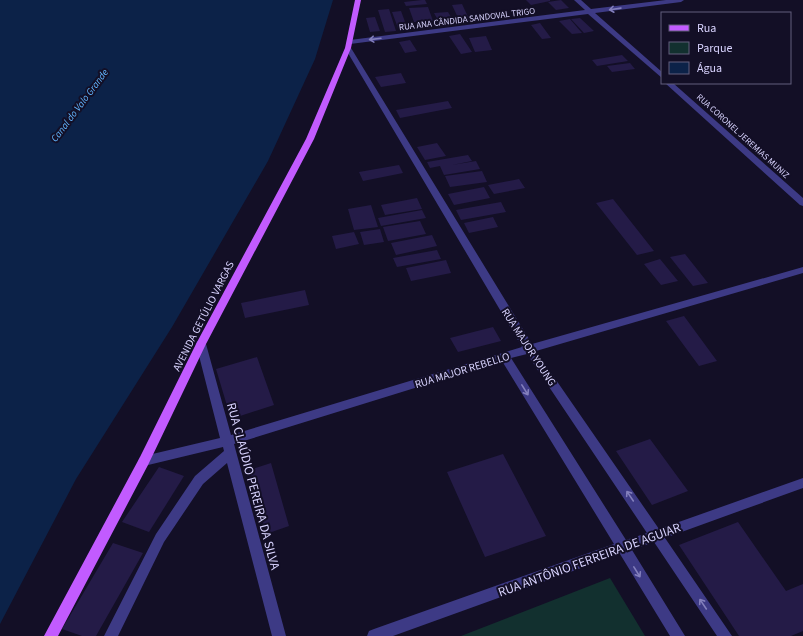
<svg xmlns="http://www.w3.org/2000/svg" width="803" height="636" font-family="'Source Sans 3',sans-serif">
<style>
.green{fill:#12302f}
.water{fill:#0c2248}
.building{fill:#241b47}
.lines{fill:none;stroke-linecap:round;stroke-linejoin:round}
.minor{fill:#3d3a85;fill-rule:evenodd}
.major{fill:#c25bff;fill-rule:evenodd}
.oneway{stroke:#837fbc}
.labels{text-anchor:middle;stroke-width:4;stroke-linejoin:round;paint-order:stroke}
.far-street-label{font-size:9px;fill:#d9d4ff;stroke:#130f26}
.far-water-label{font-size:10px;font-style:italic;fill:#62b6ff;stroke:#130f26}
.street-label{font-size:11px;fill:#d9d4ff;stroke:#130f26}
.near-street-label{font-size:13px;fill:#d9d4ff;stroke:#130f26}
</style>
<rect width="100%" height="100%" fill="#130f26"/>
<path class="green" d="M610,578L645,636H461Z"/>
<path class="water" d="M0,0H333L315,59L268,161L172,327L76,479L0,624Z"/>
<path class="building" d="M422,0H425L427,4L406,6L404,2Z
M526,0H550V1L531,5Z
M561,0L569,8L556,10L548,2Z
M462,4L470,21L460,22L452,5Z
M428,7L433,21L414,22L409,8Z
M389,9L396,31L385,32L378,10Z
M401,11L407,27L398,28L392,12Z
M448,12L454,22L440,24L434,13Z
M375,17L380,31L370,32L366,18Z
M580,18L594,31L584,33L571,19Z
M570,19L582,33L572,34L559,21Z
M540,23L551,38L542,39L531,25Z
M460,34L472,52L461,54L449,36Z
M486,36L492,50L475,52L469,38Z
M410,40L417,51L405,53L399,42Z
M622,55L628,61L597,66L592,60Z
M630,63L635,69L612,72L607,66Z
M401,73L406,83L381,87L375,77Z
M448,101L452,108L400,118L396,110Z
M437,143L446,156L425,160L417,147Z
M468,155L472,161L452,165L476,161L480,169L444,175L440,166L430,168L427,162Z
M399,165L403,173L363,181L359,172Z
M482,171L487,182L450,187L445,176Z
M519,179L525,188L494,194L488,185Z
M484,187L490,198L454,205L448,194Z
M417,198L422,209L385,215L381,205Z
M613,199L654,251L637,255L596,203Z
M501,202L506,212L461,220L456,210Z
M371,205L378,227L354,230L348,209Z
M422,210L426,218L381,226L378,218Z
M493,217L498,227L469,233L464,223Z
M420,221L426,234L388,241L383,227Z
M380,229L384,242L364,245L360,232Z
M354,232L359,244L336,249L332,236Z
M432,235L437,246L396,255L391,243Z
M437,250L441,259L397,267L393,258Z
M685,254L708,283L693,286L670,257Z
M660,259L678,281L661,285L644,264Z
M446,260L451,273L411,281L406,268Z
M305,290L309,305L245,318L241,303Z
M684,316L717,361L699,366L666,321Z
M493,327L501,341L458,352L450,338Z
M257,357L274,405L231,419L216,369Z
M650,439L688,491L652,505L616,451Z
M503,454L546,536L485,557L447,472Z
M271,463L289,526L266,534L249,470Z
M159,467L184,476L149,532L122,522Z
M738,522L786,591L803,584V631L791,636H739L679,545Z
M113,543L143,553L96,636H82L62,629Z"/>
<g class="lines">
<path class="minor" d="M574,0H581L591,9L666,0H684L681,2L595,13L662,72V78L588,14L350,44L347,42L350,40L585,10Z
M348,46L351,48L532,344L803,267V273L536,351L659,529L803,478V488L665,538L732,636H717L654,542L632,550L685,636H670L620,554L393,636H367L369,631L374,629L614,544L502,361L234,444L286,636H272L227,463L203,484L164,542L118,636H104L156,534L195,476L224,451L223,447L144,466L140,465L138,461L140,457L144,456L220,438L196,344L197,341H205L206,344L231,435L522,347L345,48ZM527,354L647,533L626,540L511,358Z
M665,83H673L803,198V206L800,205Z"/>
<path class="major" d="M355,0H361L351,48L314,139L206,344L148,465L58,636H44L140,457L196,344L306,139L345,48Z"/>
</g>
<defs><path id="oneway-shaft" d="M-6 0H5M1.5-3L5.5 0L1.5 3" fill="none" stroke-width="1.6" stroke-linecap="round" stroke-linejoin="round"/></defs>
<g class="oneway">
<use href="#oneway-shaft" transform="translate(615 9) rotate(172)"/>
<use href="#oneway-shaft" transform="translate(375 39) rotate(173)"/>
<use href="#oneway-shaft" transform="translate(525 390) rotate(58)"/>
<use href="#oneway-shaft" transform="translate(630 496) rotate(-124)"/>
<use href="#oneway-shaft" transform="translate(637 572) rotate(58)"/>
<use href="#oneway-shaft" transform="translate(703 604) rotate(-124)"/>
</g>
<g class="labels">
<g class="far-street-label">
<text transform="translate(467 19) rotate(-7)" y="3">RUA ANA CÂNDIDA SANDOVAL TRIGO</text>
<text transform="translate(743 136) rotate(42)" y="3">RUA CORONEL JEREMIAS MUNIZ</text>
</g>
<g class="far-water-label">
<text transform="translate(79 105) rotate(-53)" y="4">Canal do Valo Grande</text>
</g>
<g class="street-label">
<text transform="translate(203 316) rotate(-63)" y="4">AVENIDA GETÚLIO VARGAS</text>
<text transform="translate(529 347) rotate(57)" y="4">RUA MAJOR YOUNG</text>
<text transform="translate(462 370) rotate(-17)" y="4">RUA MAJOR REBELLO</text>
</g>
<g class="near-street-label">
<text transform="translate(254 486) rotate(75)" y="5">RUA CLAÚDIO PEREIRA DA SILVA</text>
<text transform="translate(589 559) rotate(-20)" y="5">RUA ANTÔNIO FERREIRA DE AGUIAR</text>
</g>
</g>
<rect x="661" y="12" width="130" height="72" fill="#130f26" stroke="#625e7d"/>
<rect x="669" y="25" width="20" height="6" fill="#c25bff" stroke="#625e7d"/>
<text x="697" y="32" font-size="12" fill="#d9d4ff">Rua</text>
<rect x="669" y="42" width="20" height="12" fill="#12302f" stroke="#625e7d"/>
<text x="697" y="52" font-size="12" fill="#d9d4ff">Parque</text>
<rect x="669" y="62" width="20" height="12" fill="#0c2248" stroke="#625e7d"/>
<text x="697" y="72" font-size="12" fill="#d9d4ff">Água</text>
</svg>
